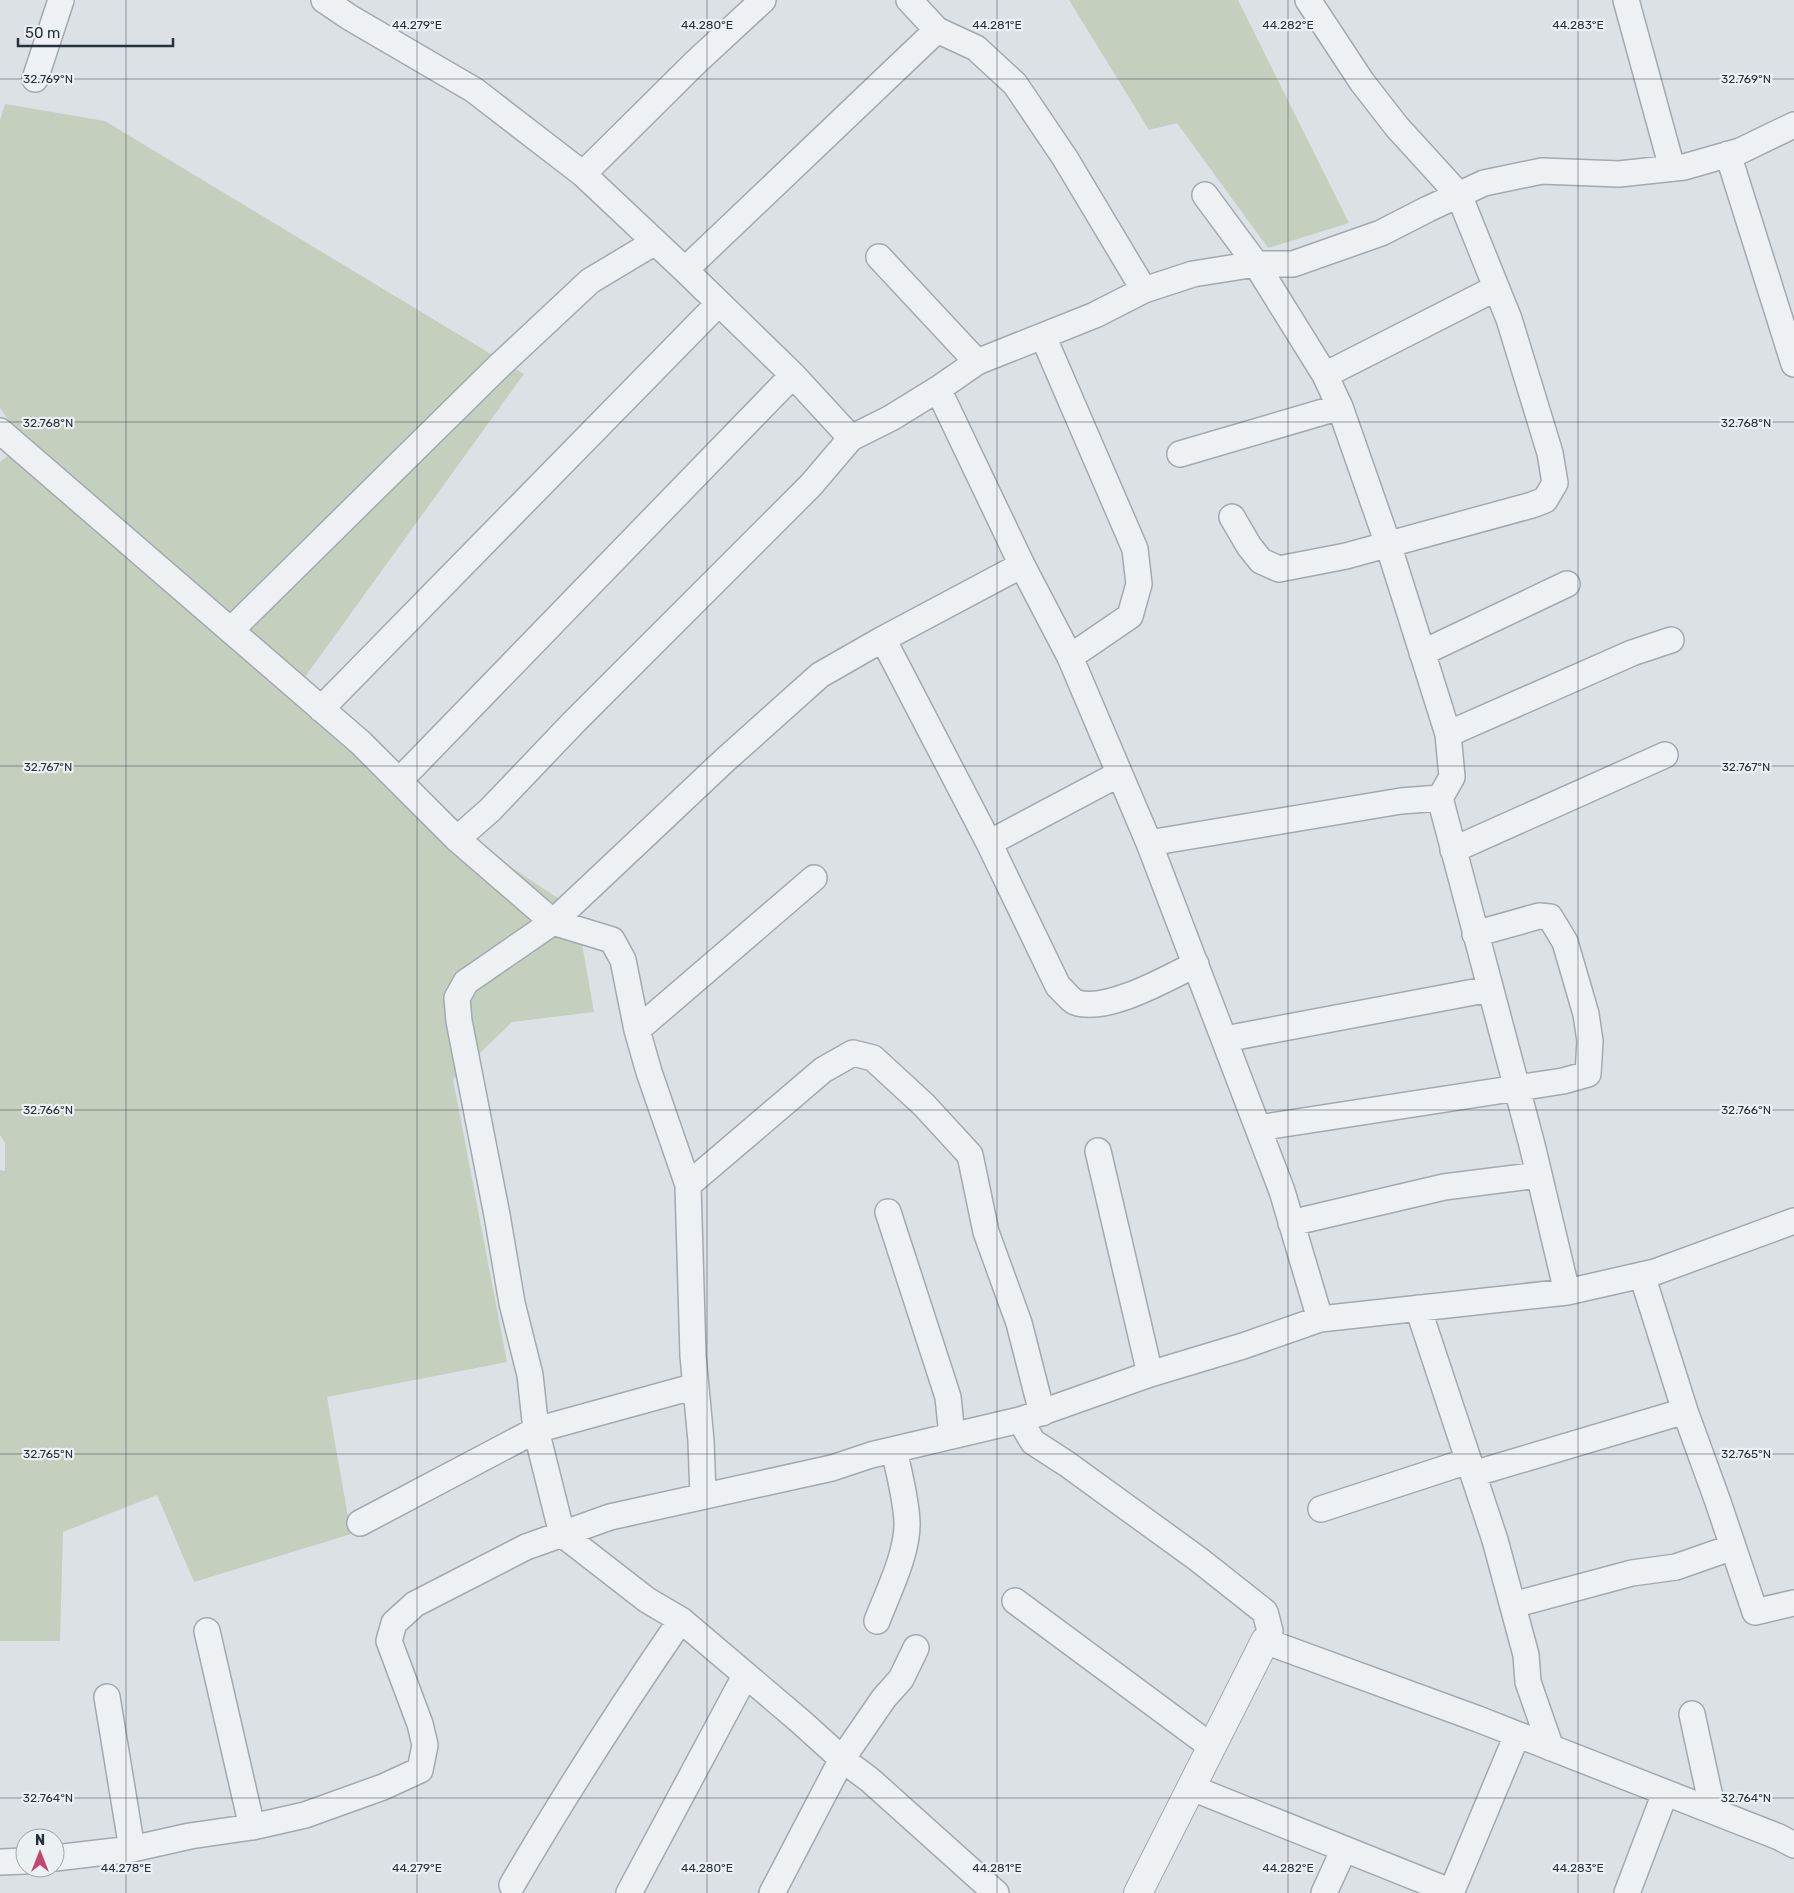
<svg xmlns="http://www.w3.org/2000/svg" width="1794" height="1893" font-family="Rubik,sans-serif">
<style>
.green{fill:#c5cfbe}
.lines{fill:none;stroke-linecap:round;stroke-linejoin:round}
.minor-casing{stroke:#a2a9af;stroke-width:28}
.tertiary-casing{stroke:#a2a9af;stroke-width:30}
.minor{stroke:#eef1f4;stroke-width:25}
.tertiary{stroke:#eef1f4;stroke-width:28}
.ticks{fill:none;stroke:#27313b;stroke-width:1;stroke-opacity:0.45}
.ticks-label{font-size:12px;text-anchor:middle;fill:#27313b;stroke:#ebf0f3;stroke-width:4.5;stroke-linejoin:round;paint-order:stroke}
</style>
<rect width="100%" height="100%" fill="#dce1e5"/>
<path class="green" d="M1069,0H1238L1349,223L1268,248L1177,123L1149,130Z
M5,104L105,121L524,374L294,692L409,800L576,910L594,1012L512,1022L453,1079L507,1362L327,1397L351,1534L194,1582L157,1495L63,1532L60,1641H0V1170L5,1171V1143L0,1135V462L25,443L0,408V120Z"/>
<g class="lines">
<defs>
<path id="minor" d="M324,0L349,17L474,90L583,174L685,270L793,375L851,438
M909,0L937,30L976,48L1015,84L1065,158L1144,290
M1626,0L1672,168
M35,79L61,0
M1728,154L1794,364
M583,174L696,62L763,0
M1205,195L1256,264L1325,375L1340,407L1388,544L1448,734L1452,777L1440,798L1532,1145L1567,1292
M879,257L977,362
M685,270L937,30
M1043,336L1135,549L1139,584L1130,616L1070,657
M1325,375L1496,288
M938,389L1022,565L1070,657L1149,843L1282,1191L1320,1319
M0,431L361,743L457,839
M1180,454L1340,407
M1232,517L1249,546L1261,561L1279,569L1346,556L1532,505L1545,500L1555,483L1550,453L1509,319L1459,195L1397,127L1362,82L1308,0
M231,630L498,367L590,281L655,242
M883,639L989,843L1058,986C1063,990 1069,999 1075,1002C1105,1014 1168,978 1196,964
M1422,653L1567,584
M321,709L719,303
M1448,734L1632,653L1671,640
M399,781L793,375
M989,843L1119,774
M1149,843L1401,801L1440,798
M1453,850L1665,755
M637,1030L814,878
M1225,1039L1490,989
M1258,1128L1563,1081L1588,1074L1590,1041L1586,1014L1565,942L1550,917L1539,916L1475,934
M1098,1151L1150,1374
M688,1185L823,1070L853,1053L873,1058L924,1105L970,1155L986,1232L1019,1323L1042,1413
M888,1212L948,1397L952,1436
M1291,1223L1444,1187L1539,1175
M1642,1275L1685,1411L1718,1502L1755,1612L1794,1603
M1418,1308L1495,1540L1526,1655L1528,1682L1551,1748
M1020,1420L1033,1442L1067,1464L1198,1559L1265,1612L1270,1631L1265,1641L1478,1719L1779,1837L1794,1845
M1473,1474L1685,1411
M703,1496L701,1441L693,1356L688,1185L649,1072L637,1030L623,960L612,940L553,922L457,839L490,810L574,722L811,485L851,438L891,418L938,389L977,362L1095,315L1144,290L1193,274L1256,264H1293L1381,233L1428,209L1484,183L1542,171L1619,174L1684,167L1740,151L1794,125
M1321,1509L1468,1461
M360,1523L536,1430L696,1386
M1015,1601L1212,1747
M1513,1605L1632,1573L1676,1567L1733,1547
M877,1621C888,1592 908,1553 907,1522C906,1498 899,1473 894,1450
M207,1631L252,1827
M107,1697L132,1849
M1692,1714L1713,1811
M1192,1788L1452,1892
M55,1858L132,1849L190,1836L252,1827L305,1815L383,1787L420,1770L425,1745L420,1724L389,1641L394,1623L415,1604L526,1547L610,1517L832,1468L871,1455L1020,1420L1150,1374L1243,1346L1320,1319L1567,1292L1655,1272L1794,1221
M0,1862L25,1861
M512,1885C565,1794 621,1707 681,1620
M629,1893L745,1676
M772,1893L842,1759L884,1698L901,1679L916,1648
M996,1893L870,1780L842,1759L800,1721L681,1620L647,1600L562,1534L536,1430L530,1375L512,1303L497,1215L459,1021L457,998L466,982L553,922L725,760L820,675L883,639L1022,565
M1324,1893L1344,1849
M1451,1893L1517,1735
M1627,1893L1665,1793"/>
<path id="tertiary" d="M1138,1893L1265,1641"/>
</defs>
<use href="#minor" class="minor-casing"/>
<use href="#tertiary" class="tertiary-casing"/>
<use href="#minor" class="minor"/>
<use href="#tertiary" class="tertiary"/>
</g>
<path class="ticks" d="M126,0V1893M417,0V1893M707,0V1893M997,0V1893M1288,0V1893M1578,0V1893M0,79H1794M0,422H1794M0,766H1794M0,1110H1794M0,1454H1794M0,1798H1794"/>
<g class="ticks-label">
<text x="417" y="29">44.279°E</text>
<text x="707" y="29">44.280°E</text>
<text x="997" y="29">44.281°E</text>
<text x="1288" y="29">44.282°E</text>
<text x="1578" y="29">44.283°E</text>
<text x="48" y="83">32.769°N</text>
<text x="1746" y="83">32.769°N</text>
<text x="48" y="427">32.768°N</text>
<text x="1746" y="427">32.768°N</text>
<text x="48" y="771">32.767°N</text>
<text x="1746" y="771">32.767°N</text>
<text x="48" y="1114">32.766°N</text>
<text x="1746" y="1114">32.766°N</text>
<text x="48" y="1458">32.765°N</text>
<text x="1746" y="1458">32.765°N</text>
<text x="48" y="1802">32.764°N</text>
<text x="1746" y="1802">32.764°N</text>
<text x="126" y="1872">44.278°E</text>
<text x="417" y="1872">44.279°E</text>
<text x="707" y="1872">44.280°E</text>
<text x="997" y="1872">44.281°E</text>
<text x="1288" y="1872">44.282°E</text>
<text x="1578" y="1872">44.283°E</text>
</g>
<g transform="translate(40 1853)"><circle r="24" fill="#ebf0f3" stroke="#9da4a9"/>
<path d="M0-4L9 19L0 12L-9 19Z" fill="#c5466e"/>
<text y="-8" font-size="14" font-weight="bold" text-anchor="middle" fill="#27313b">N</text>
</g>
<path d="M18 38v8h155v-8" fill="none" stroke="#27313b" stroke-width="2.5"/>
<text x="25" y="38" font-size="15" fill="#27313b" stroke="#ebf0f3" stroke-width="4" paint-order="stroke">50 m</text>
</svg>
